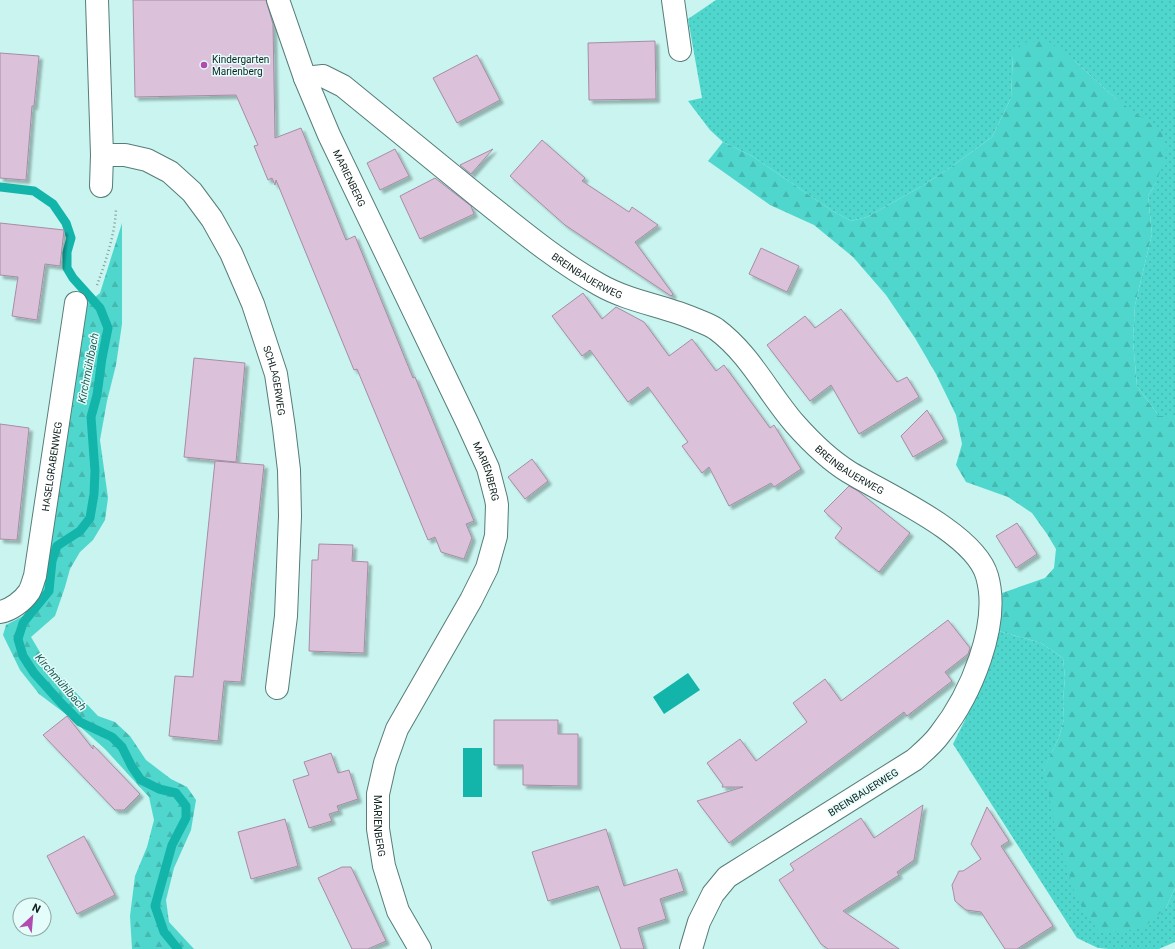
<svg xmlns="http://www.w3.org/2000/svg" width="1175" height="949" font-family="Roboto,sans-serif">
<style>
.green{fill:url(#green-dots)}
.forest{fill:url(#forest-firs)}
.water{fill:#13b5ab}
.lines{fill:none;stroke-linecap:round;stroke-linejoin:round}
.stream{stroke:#13b5ab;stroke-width:9}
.building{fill:#dbc1da;stroke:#a68da5;filter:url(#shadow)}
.minor-casing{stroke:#567d79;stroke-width:24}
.path{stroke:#7c9b98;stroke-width:2.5;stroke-dasharray:1 3;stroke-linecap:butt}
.minor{stroke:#fff;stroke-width:22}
.poi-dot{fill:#b04bb0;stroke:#e4fdfa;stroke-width:1.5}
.labels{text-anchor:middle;stroke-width:3;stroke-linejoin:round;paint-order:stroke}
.poi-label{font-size:10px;fill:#122221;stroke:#e4fdfa;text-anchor:start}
.street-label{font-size:10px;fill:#122221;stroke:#e4fdfa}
.water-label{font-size:11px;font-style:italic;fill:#215a55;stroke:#e4fdfa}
</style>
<defs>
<pattern id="green-dots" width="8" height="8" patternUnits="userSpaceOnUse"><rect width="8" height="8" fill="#50d7cd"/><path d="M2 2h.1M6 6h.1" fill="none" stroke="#45b8b0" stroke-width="1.8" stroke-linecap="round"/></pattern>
<pattern id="forest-firs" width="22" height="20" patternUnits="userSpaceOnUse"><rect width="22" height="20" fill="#50d7cd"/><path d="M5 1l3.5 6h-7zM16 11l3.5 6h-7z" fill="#45b8b0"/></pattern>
<filter id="shadow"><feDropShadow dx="3.5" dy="3.5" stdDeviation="1" flood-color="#0004"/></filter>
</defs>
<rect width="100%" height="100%" fill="#c9f4ef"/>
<path class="green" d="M716,0H1175V416H1159L1137,386L1133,342L1135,305L1152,234L1148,196L1156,183L1116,99L1075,61L1013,54L1011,98L992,137L951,167L922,186L867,217L851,221L831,210L752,156L723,142L710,130L688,101L702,98L688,19Z
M999,631L1041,643L1063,658L1065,678L1063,700L1064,719L1059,737L1044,770L1166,908L1175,888V942L1159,949H1109L1098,948L1077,938L953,744L963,724L986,676Z"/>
<path class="forest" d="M1046,40L1075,61L1116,99L1162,132L1167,152L1156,183L1148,196L1152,234L1135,305L1133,342L1137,386L1159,416H1175V888L1166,908L1143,928L1117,932L1098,931L1076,897L1056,833L1044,769L1059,737L1064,719L1063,700L1065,678L1063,658L1041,643L999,631L1002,593L1045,578L1054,568L1056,549L1047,534L1032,513L1008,497L966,482L956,465L962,444L956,415L936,374L915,338L886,295L853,257L814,225L770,205L708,161L723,142L752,156L831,210L851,221L867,217L922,186L951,167L992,137L1011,98L1013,54L1021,43Z
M122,223V324L116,365L107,401L100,440L108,498L105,520L93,540L80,552L70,569L65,587L55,616L31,637L44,659L98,716L115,722L130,736L146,760L171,779L187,787L196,800L191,830L174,868L166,900L169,922L194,949H132L130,916L135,876L147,847L154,820L149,797L105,749L67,715L39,694L20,670L3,635L6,625L23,616L31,606L84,306L100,293Z"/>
<path class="water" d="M688,673L700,690L664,714L653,697Z
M463,748H482V797H463Z"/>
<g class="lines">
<path class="stream" d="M0,187L34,191L53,204L66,223L71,238L67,252V268L73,278L100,308L108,328L102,358L97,395L91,417L95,471L94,494L90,518L80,531L57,546L52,561L49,591L23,623L18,639L23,656L34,673L61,703L80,722L112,737L122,747L132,767L141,780L159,789L176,793L186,806V818L172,845L155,906L164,932L178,949"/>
</g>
<path class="building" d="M133,0H266L273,24L275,138L301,128L346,240L355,236L413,378L415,377L474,521L466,524L472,538L464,559L441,552L435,537L428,540L357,369L354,370L276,180L275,185L272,178L268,180L254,146L258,145L236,95L135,97Z
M655,41L656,99L589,100L588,43Z
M0,53L39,56L34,106H32L26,180L0,178Z
M477,55L500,100L457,123L433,78Z
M542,140L585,178L582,181L629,212L632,207L658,225L635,242L673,294L671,296L565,225L510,176Z
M395,149L409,176L380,190L367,163Z
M493,149L471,174L460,165Z
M435,178L471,206L474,214L420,239L400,196Z
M0,223L64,230L60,266L45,264L37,320L12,316L18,277L0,275Z
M761,248L799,266L787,292L749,274Z
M583,293L602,319L616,307L644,322L669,356L692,339L716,371L724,365L770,428L774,425L801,469L774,487L771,483L729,506L709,467L702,473L682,446L688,442L648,387L628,402L590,350L582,356L552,316Z
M841,309L897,382L907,377L919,397L859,434L831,385L810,401L767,345L805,316L815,328Z
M194,358L245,363L236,462L184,457Z
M927,410L944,439L913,457L901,436Z
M0,424L29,428L17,540L0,539Z
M532,459L548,481L525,499L508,477Z
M215,461L264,465L241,682L224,681L218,741L169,736L175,676L193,677Z
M849,486L858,491L910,533L879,572L835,538L842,528L824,511Z
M1017,523L1037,554L1016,568L996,536Z
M319,544L353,545L352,561L368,562L364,653L309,651L312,560H318Z
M948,620L970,648L968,654L945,672L952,681L907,716L904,712L729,843L697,801L743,787H722L723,785L707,763L740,739L756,761L807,722L793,703L825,679L841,701Z
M67,716L93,749V745L140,794L124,810H115L43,735Z
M494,720H558V734H578V786L523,785V765H494Z
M331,753L338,773L349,770L358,799L337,806L339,811L329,814L332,821L309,828L293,780L309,775L304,762Z
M923,805L914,860L897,872L899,875L843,911L899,949H828L821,944L779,880L794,870L790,864L861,818L874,838Z
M987,807L1009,841L1001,846L1053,926L1017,949H1005L981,912L966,910L955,901L952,885L959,871H963L981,859L971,844Z
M285,819L298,866L251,879L238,832Z
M606,829L624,886L677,869L684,891L660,899L666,919L638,928L644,949H621L598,886L548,901L532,852Z
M84,836L115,895L77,914L47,856Z
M342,867H351L386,941L368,949H352L318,878Z"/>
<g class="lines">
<defs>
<g id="minor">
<path d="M97,0L102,155L101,186"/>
<path id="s1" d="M278,0L305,78L329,135L467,422L488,468L496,499L497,505L496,536L487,568L471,600L397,729L385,763L378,794V829L384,866L398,911L420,949"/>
<path d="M673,0L680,50"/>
<path id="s2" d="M305,78L323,76L343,86C388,123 434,160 479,197C518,228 557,261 600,285C630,302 666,306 697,320C704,323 710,325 716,329C750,354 768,393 795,424C811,442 828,459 849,472C885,494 975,533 987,576C1001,625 970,696 940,734C933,744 923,752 914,760L727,877L713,894L699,922L691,949"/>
<path id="s3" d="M102,155H125L147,160L170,172L192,192L212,219L231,253L253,304L276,374L284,428L289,470L290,516L286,616L277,688"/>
<path id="s4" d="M0,612C11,610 23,601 29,592C32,587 33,581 35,576L76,303"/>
</g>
</defs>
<use href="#minor" class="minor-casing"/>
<path class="path" d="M97,285C106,261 115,234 116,209"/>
<use href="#minor" class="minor"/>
</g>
<circle class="poi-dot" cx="204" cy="65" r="4"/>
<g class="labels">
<g class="poi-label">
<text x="212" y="63">Kindergarten<tspan x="212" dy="12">Marienberg</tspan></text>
</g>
<g class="street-label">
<text dy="4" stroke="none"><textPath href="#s1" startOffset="192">MARIENBERG</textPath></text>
<text dy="4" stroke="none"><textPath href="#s2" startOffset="350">BREINBAUERWEG</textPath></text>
<text dy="4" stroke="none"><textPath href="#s3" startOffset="309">SCHLAGERWEG</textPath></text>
<text dy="4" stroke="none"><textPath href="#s4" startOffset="164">HASELGRABENWEG</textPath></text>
<text dy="4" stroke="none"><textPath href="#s2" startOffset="686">BREINBAUERWEG</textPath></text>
<text dy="4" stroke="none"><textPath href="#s1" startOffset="516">MARIENBERG</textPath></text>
<text transform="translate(863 792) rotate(-32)" y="4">BREINBAUERWEG</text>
<text dy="4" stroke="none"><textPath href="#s1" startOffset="900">MARIENBERG</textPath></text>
</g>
<g class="water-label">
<text transform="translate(88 368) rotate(-79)" y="4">Kirchmühlbach</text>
<text transform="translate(61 682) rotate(49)" y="4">Kirchmühlbach</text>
</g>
</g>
<g transform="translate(32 917) rotate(26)"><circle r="19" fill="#e4fdfa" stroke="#90a5a3"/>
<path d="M0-3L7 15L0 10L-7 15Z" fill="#b04bb0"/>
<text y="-6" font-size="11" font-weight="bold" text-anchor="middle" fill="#122221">N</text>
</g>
</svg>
